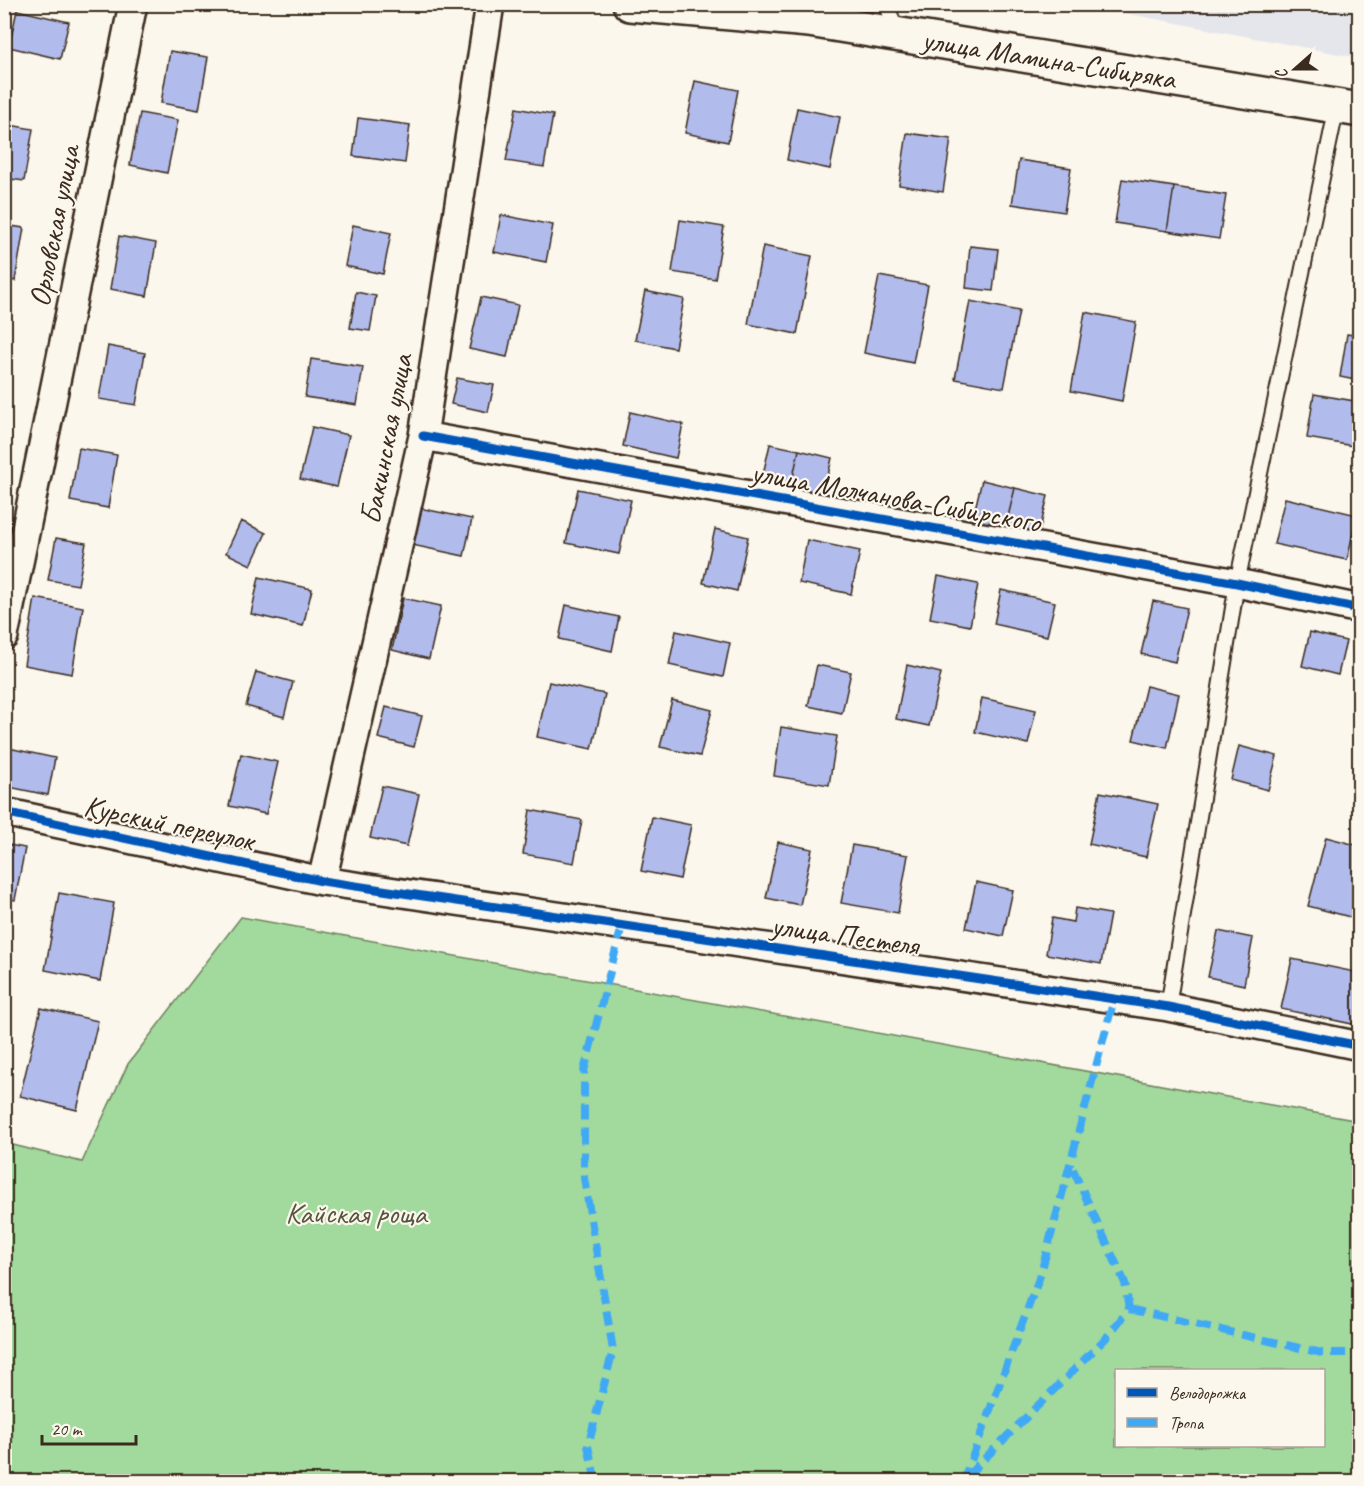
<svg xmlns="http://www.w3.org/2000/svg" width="1364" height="1486" font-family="Caveat,sans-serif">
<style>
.built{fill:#e5e5ec}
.green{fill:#a2d99d;stroke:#6e825e;stroke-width:1.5;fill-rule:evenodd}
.building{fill:#b1bbec;stroke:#3b2a1e;stroke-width:1.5}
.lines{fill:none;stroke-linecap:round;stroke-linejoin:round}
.lane-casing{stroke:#3b2a1e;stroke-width:18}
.street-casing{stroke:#3b2a1e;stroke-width:32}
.secondary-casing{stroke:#3b2a1e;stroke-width:38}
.lane{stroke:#fbf7ec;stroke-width:14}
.street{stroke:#fbf7ec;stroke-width:27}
.secondary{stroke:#fbf7ec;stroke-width:33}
.quiet{stroke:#3fa9f5;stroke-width:8;stroke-dasharray:15 8;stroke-linecap:butt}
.cycleway-casing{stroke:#fbf7ec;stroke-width:13}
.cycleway{stroke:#0057b8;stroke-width:9}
.labels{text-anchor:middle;stroke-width:4.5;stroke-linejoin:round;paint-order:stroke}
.street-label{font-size:30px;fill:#3b2a1e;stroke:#fbf7ec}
.park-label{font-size:30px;fill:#55563e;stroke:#fbf7ec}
</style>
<rect width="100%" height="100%" fill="#fbf7ec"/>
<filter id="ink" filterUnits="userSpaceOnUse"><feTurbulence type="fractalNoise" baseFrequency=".0167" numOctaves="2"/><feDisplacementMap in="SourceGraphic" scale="12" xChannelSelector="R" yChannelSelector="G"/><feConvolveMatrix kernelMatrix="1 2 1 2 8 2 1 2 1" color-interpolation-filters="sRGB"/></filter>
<g filter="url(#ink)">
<path class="built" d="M1083,5H1359V58Z"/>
<path class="green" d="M241,917L1359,1121V1481H5V1143L82,1162L128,1064ZM1116,1370H1324V1446H1116Z"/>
<path class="building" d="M17,10L69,22L60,59L9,47Z
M170,51L208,57L199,110L161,103Z
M695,81L738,90L728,142L685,133Z
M516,108L553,115L544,167L506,161Z
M797,108L840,117L830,169L787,160Z
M140,113L178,120L167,173L130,165Z
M358,118L410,125L405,163L353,156Z
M4,124L33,129L24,181L4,178Z
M907,133L951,139L943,192L899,185Z
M1019,160L1071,168L1064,212L1012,204Z
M1122,179L1174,187L1167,231L1115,223Z
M1174,187L1226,195L1219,239L1167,231Z
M501,215L553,225L546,262L494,252Z
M680,220L724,227L715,279L672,272Z
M4,225L24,228L15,281L4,279Z
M353,225L391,233L383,274L345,266Z
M119,236L156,243L147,296L110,289Z
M763,246L812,256L797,334L748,324Z
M970,246L998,249L993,291L966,288Z
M879,276L928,285L913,363L864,353Z
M645,291L684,299L675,348L635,340Z
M356,292L376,296L370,331L350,328Z
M481,297L518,305L507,357L469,349Z
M970,301L1019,311L1004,388L955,379Z
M1085,312L1136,322L1122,401L1071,391Z
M1347,334L1360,336V381L1340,377Z
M108,346L145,353L136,405L99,399Z
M311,359L363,367L357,405L305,397Z
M457,378L494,385L488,412L451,404Z
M1314,394L1360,402L1359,447L1307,438Z
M630,412L683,424L676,458L623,446Z
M312,427L349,435L337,487L300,479Z
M770,444L799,450L790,490L761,483Z
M79,448L117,455L108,508L70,501Z
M799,450L832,458L823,497L790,490Z
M982,480L1015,488L1005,529L972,521Z
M1015,488L1048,496L1038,537L1005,529Z
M578,489L631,500L619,554L566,543Z
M1285,498L1357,515L1347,560L1274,544Z
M419,508L472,519L464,556L412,545Z
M241,521L266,533L251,565L226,553Z
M715,529L748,537L737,591L703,583Z
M56,538L86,543L78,585L48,580Z
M807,540L860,551L851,594L799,583Z
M938,576L978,584L970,626L930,618Z
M259,577L312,589L303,626L251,614Z
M1001,590L1055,602L1047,636L994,624Z
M35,598L83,607L72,674L24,665Z
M403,598L441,606L429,659L392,650Z
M1153,601L1187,608L1175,662L1141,654Z
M566,605L619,617L612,651L559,639Z
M676,631L730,643L723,677L669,665Z
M1310,632L1346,641L1338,675L1302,666Z
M817,665L851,672L842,713L808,706Z
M907,665L941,673L929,726L896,719Z
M256,672L293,682L284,717L246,706Z
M549,682L605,694L592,749L537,737Z
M1146,686L1179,694L1167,748L1133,740Z
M982,698L1036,710L1028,744L975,732Z
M672,700L712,710L700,756L660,747Z
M386,707L422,716L414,747L378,738Z
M781,727L837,736L829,785L774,776Z
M1239,746L1277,756L1268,790L1231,780Z
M4,747L55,758L48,795L4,786Z
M241,754L278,762L266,814L229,806Z
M382,786L419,794L407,846L370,838Z
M1100,792L1158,804L1146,857L1089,844Z
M530,810L582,820L574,863L523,854Z
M652,817L691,825L680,879L641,871Z
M1326,837L1360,846V895L1354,918L1308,906Z
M778,842L812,849L800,905L766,898Z
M4,844L25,848L15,900L4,898Z
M852,845L908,855L898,913L841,903Z
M976,882L1013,890L1003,936L966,928Z
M59,893L114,903L100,981L45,970Z
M1075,908L1110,914L1101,964L1046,954L1052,918L1073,922Z
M1218,931L1253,938L1244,985L1208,977Z
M1292,959L1360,973V1011L1357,1025L1281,1009Z
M41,1008L98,1021L77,1110L20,1096Z"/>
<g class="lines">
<defs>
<path id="lane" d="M887,4L896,32
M1168,1007L1237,583L1337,106"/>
<path id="street" d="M423,436L1237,583L1360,609
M4,636L133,4
M4,812L322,881L1168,1007L1360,1046
M322,881L423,436L490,4"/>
<path id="secondary" d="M630,4L809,20L1360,110"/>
</defs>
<use href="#lane" class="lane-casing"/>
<use href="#street" class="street-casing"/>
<use href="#secondary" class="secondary-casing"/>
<use href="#lane" class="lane"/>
<use href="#street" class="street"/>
<use href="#secondary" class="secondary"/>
<path class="quiet" d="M1129,1309L1322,1353H1360
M968,1475L1106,1338L1129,1309L1125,1283L1070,1163
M596,1482L588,1446L613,1350L584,1178V1071L622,926
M963,1482L1041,1273L1114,999"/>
<defs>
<path id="cycleway" d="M423,436L1237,583L1360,609
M4,812L322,881L1168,1007L1360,1046"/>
</defs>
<use href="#cycleway" class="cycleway-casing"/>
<use href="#cycleway" class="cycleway"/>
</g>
</g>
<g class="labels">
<g class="street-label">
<text transform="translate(1049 59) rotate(9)" y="10">улица Мамина-Сибиряка</text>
<text transform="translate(54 226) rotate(-79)" y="10">Орловская улица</text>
<text transform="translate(386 439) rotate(-79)" y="10">Бакинская улица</text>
<text transform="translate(896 497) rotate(10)" y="10">улица Молчанова-Сибирского</text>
<text transform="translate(169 823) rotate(12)" y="10">Курский переулок</text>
<text transform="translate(845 935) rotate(8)" y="10">улица Пестеля</text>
</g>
<g class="park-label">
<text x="356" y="1223">Кайская роща</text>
</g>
</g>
<rect width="1364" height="1486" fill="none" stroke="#fbf7ec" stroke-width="24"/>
<rect x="12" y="12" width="1340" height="1462" fill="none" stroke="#3b2a1e" stroke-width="2" filter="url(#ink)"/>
<rect x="1115" y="1369" width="210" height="78" fill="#fbf7ec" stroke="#aea59a" stroke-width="1.5"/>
<rect x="1127" y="1388" width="30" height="9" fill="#0057b8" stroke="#aea59a" stroke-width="1.5"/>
<text x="1169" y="1399" font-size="18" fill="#3b2a1e">Велодорожка</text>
<rect x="1127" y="1418" width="30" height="9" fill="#3fa9f5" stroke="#aea59a" stroke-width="1.5"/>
<text x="1169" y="1429" font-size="18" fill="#3b2a1e">Тропа</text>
<g transform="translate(1295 69) rotate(249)" stroke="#fbf7ec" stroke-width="4.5" paint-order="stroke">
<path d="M0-4.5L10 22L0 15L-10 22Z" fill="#3b2a1e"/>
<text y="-9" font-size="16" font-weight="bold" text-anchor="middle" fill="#3b2a1e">С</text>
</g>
<path d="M42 1435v9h94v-9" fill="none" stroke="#3b2a1e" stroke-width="3"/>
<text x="51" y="1435" font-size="18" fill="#3b2a1e" stroke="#fbf7ec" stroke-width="4.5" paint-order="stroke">20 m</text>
</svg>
